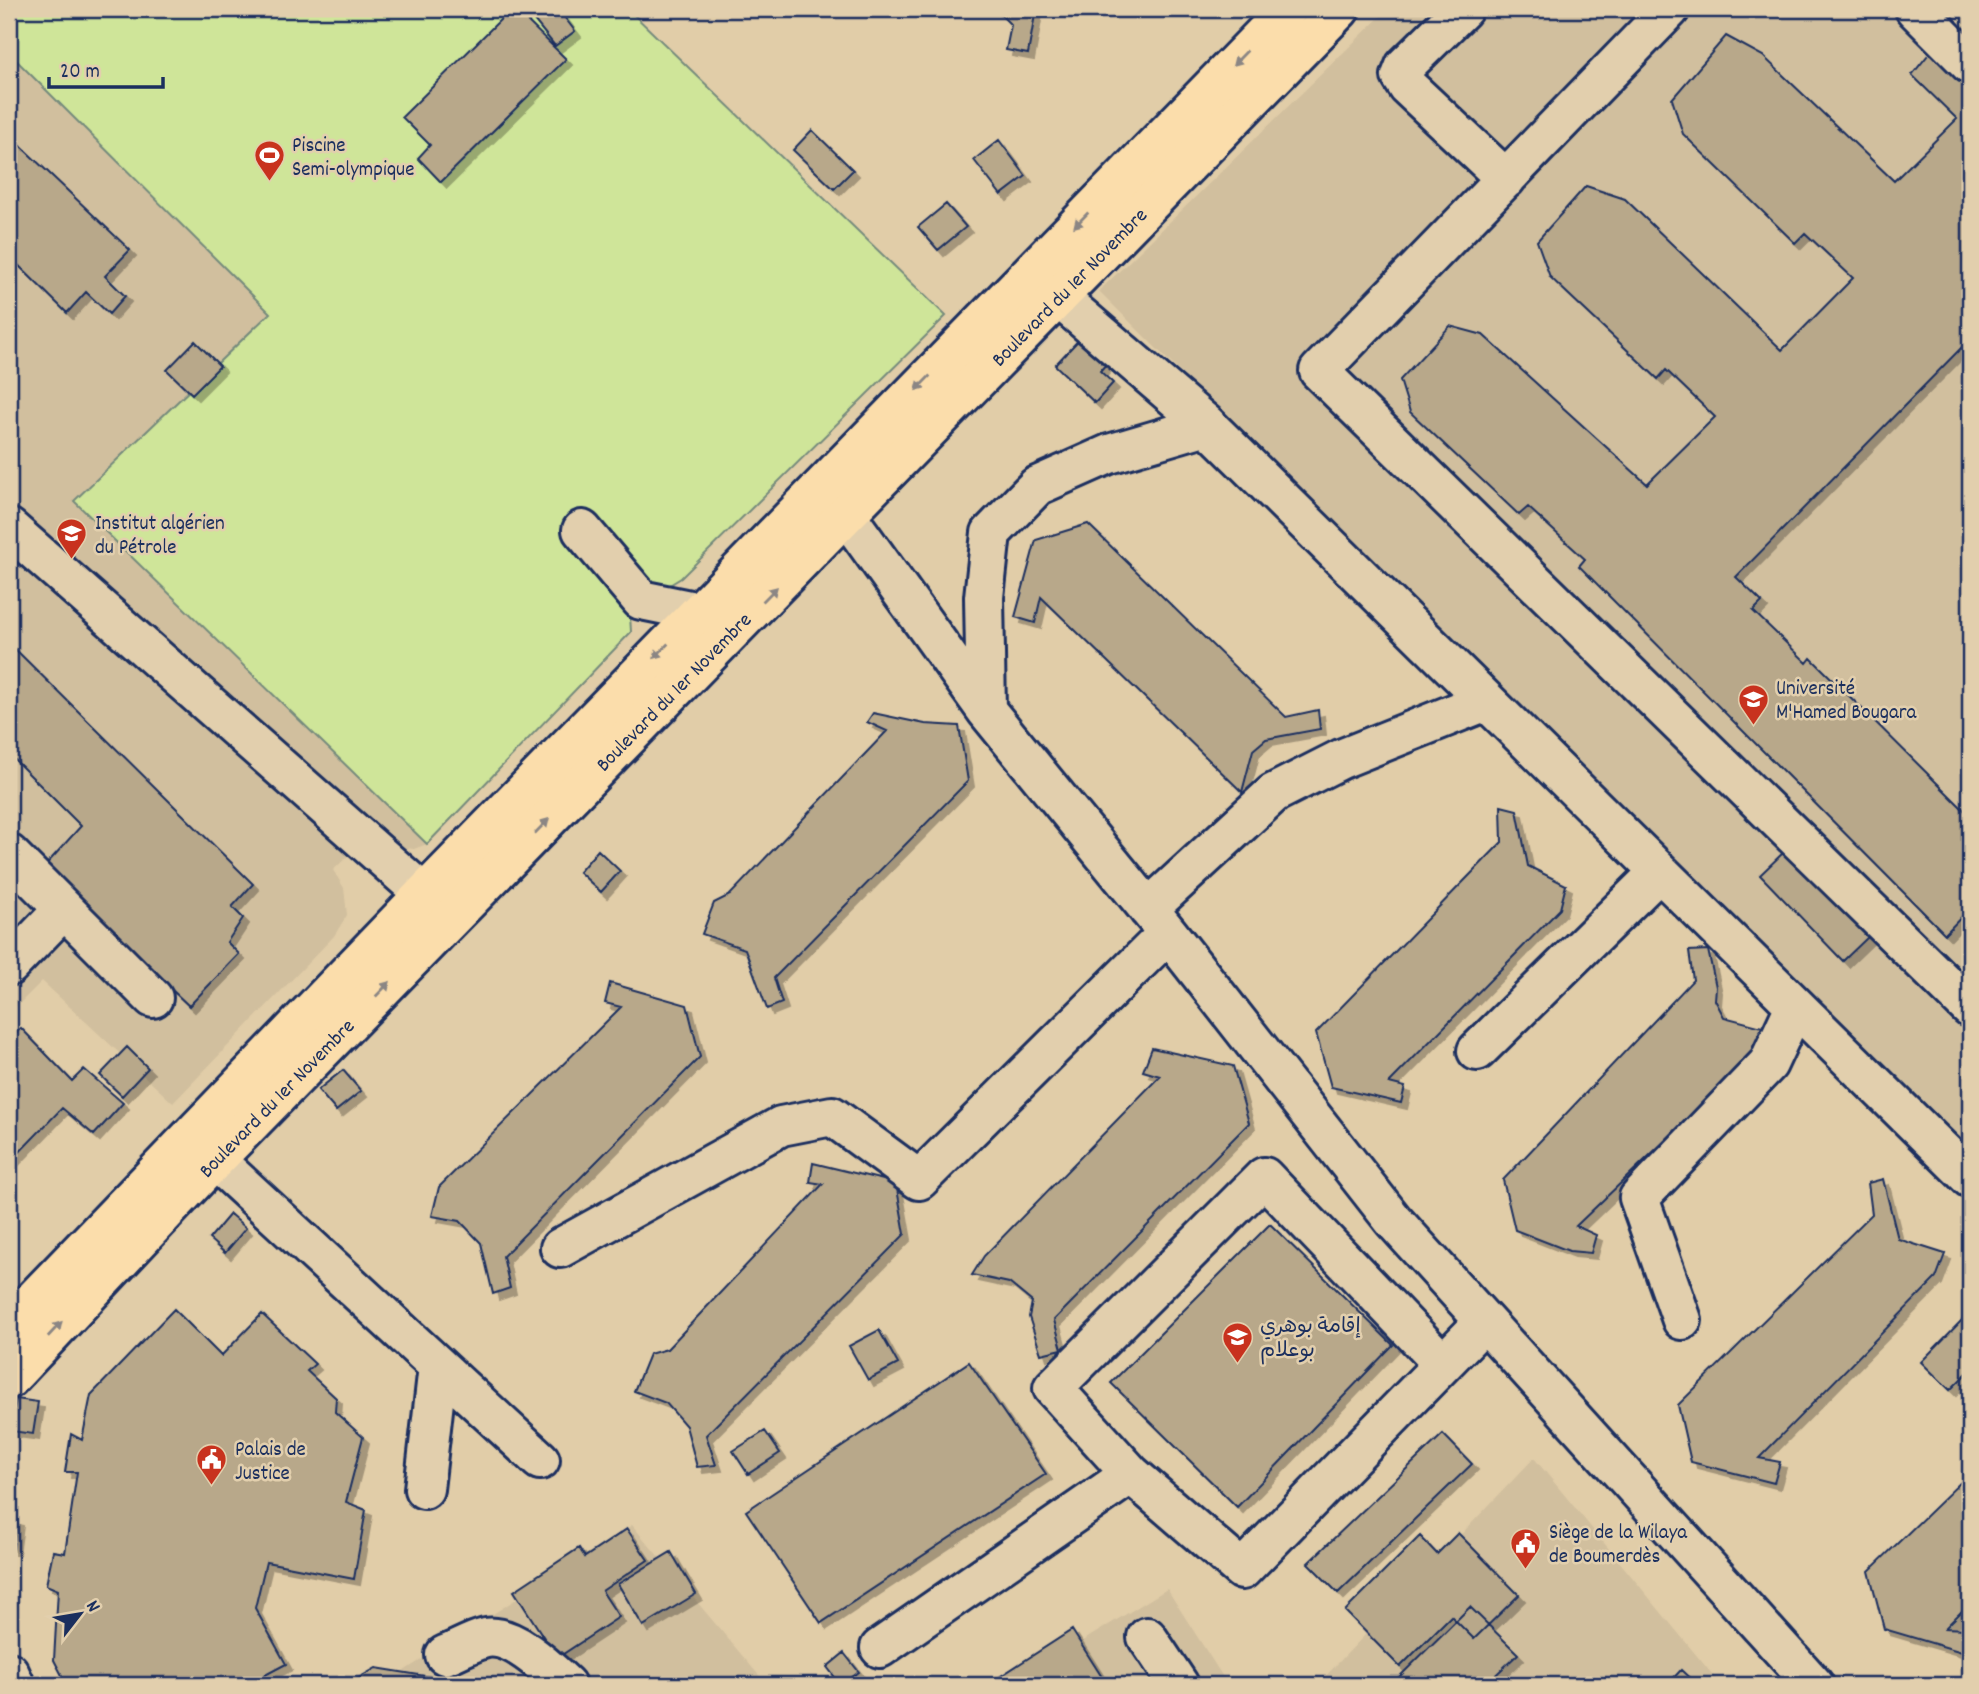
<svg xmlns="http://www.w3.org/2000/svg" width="1979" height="1694" font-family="Dekko,'Playpen Sans Arabic',sans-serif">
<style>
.built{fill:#d1bf9e}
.green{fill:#cfe599;stroke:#758a7c;stroke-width:2}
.building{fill:#b8a88a;stroke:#1b2f5e;stroke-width:2;filter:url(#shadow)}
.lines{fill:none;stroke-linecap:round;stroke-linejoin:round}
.minor-casing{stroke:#1b2f5e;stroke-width:44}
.major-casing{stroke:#1b2f5e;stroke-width:44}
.minor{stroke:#e2cfad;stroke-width:38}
.major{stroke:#fbddab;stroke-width:38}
.oneway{fill:#8b8684}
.labels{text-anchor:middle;stroke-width:5;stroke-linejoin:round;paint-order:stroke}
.poi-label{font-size:21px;fill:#1b2f5e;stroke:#e2cfad;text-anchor:start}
.street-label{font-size:21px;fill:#1b2f5e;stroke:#e2cfad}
</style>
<defs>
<filter id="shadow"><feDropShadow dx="6" dy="6" stdDeviation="0" flood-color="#0004"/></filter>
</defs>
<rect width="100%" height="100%" fill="#e1cda8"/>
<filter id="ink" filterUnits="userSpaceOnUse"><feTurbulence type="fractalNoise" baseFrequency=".0143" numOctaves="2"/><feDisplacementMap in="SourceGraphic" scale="14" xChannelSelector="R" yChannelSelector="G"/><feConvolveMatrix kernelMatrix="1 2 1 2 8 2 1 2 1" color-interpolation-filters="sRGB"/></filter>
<g filter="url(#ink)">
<path class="built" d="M1388,9H1970V1162L1099,291Z
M9,53L270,313L74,501L427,844L414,849L397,847L372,834L333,870L344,888L347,915L334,936L173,1103L42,981L9,1014Z
M1534,1458L1721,1685H1315L1321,1681Z
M632,1525L767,1685H382Z
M1167,1589L1228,1685H1011Z"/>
<path class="green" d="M9,9H628L946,316L681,578L663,589L649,587L630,615L631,632L427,844L74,501L270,313L9,53Z"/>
<path class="building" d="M511,9H515L566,59L441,182L418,158L430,145L402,117Z
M525,9H558L575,31L555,46Z
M995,9H1036L1028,54L1006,50L1011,25Z
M1726,36L1763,56L1894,181L1957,119L1912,75L1936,45L1970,78V339L1736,577L1762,602L1753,611L1807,663L1811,658L1970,816V908L1945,934L1579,566L1585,559L1528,507L1519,515L1410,412L1400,380L1450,326L1483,335L1647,484L1715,417L1666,370L1658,379L1550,277L1537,241L1586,186L1625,199L1782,350L1853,278L1805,233L1795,243L1683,134L1672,99Z
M812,130L853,170L834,189L793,150Z
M9,135L130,250L105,276L125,296L109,314L86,292L67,313L9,256Z
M999,140L1026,176L1001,195L974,160Z
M946,204L966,227L938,250L918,227Z
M1088,330L1114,355L1100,371L1113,383L1095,403L1055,365Z
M195,341L220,366L192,394L167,370Z
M1088,524L1286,717L1318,710L1320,729L1266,739L1253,750L1242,792L1041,597L1035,623L1015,617L1036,540Z
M9,643L253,884L232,907L243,918L227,942L239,954L189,1006L43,868L81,826L9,754Z
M873,713L925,724L959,726L968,781L774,978L782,1003L767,1009L745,949L702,934L714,903L730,895L887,731L867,722Z
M1501,806L1517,810L1528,866L1566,885L1560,909L1389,1083L1405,1087L1401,1103L1331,1087L1316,1033L1502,842Z
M598,850L620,871L601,892L579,872Z
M1785,851L1868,937L1843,961L1760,875Z
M1708,950L1716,987L1715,1000L1724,1017L1770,1029L1744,1065L1576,1226L1596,1235L1591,1253L1569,1251L1515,1230L1503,1180L1693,980L1689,951Z
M610,983L687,1005L700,1057L503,1256L510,1288L493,1294L481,1243L460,1221L432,1216L439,1187L621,1007L605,1003Z
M21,1028L72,1081L84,1069L123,1103L94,1135L62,1108L9,1163V1040Z
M127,1047L148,1068L122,1096L100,1075Z
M1152,1048L1233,1066L1249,1123L1054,1320L1062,1349L1041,1354L1029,1317L1032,1302L1009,1283L972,1275L984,1256L1160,1076L1143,1071Z
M343,1070L361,1091L336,1111L318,1090Z
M813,1163L896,1183L905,1234L706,1435L716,1465L697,1467L686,1426L666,1403L634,1391L649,1354L667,1349L823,1184L810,1182Z
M1883,1179L1898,1239L1945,1254L1936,1278L1759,1458L1780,1462L1774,1483L1691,1462L1678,1405L1872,1214L1868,1183Z
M230,1214L246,1228L225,1253L209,1239Z
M1270,1224L1393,1345L1237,1507L1111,1383Z
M174,1309L221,1356L262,1314L315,1364L307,1371L336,1398L335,1412L363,1437L346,1502L366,1510L354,1579L266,1562L255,1608L286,1664L250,1683L252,1685H67L54,1660L58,1590L46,1585L53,1551L65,1553L77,1472H65L71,1434L82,1440L91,1395Z
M1968,1314L1970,1316V1370L1950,1390L1921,1362Z
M879,1330L898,1364L868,1380L849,1346Z
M969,1362L1046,1474L821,1623L746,1511Z
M16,1399L38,1402L33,1434L11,1431Z
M765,1431L780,1453L748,1474L733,1451Z
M1443,1434L1472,1464L1338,1593L1308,1563Z
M1970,1473V1603L1945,1628L1967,1629L1962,1652L1884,1629L1869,1571Z
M9,1518L17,1520L13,1549H9Z
M627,1529L648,1560L602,1591L619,1617L557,1658L514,1591L579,1548L585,1557Z
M1458,1533L1519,1595L1474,1639L1451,1616L1400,1667L1345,1611L1420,1536L1437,1554Z
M671,1552L696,1594L643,1626L618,1584Z
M1470,1607L1518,1654L1485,1685H1391Z
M1072,1630L1107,1685H991L990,1683Z
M844,1653L859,1672L841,1685L827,1667Z
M376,1668L474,1684L475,1685H356L357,1679Z
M1681,1670L1697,1685H1667Z
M862,1678L867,1685H851Z"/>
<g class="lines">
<defs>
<path id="minor" d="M1463,9L1405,66L1401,76L1408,87L1506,179
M1670,9L1319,371L1970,1008
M1915,9L1970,64
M1059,298L1207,425L1970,1178
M847,516L986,710L1168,933L1393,1220L1814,1685
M9,528L424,894
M582,530L641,600L700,612L696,640
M986,710L984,597L991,533L1037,486L1109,454L1207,425
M9,854L153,998
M1148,909L1274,793L1341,759L1486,701
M9,966L64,909
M1477,1051L1659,872
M215,1160L540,1460
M560,1248L781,1126L832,1116L919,1180L1168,933
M1682,1320L1639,1198L1768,1064L1795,1006
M1443,1364L1264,1177L1053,1388L1131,1474L1242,1570L1484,1322
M424,1489L438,1366
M1147,1637L1179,1685
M880,1648L1131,1474
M445,1655C458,1650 473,1641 486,1638C512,1633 549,1669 566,1685
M9,1672L15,1685"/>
<g id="major">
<path d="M9,1325L424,894L1288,9"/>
<path id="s1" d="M9,1379L215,1160L1340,9"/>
</g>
</defs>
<use href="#minor" class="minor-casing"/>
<use href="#major" class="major-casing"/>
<use href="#minor" class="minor"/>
<use href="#major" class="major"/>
</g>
<defs><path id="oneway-solid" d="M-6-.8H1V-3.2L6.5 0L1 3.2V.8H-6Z" transform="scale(1.75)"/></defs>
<g class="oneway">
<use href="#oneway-solid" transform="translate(1240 58) rotate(134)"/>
<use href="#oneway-solid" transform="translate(1081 220) rotate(134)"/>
<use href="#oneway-solid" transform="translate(923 383) rotate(134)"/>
<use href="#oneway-solid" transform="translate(770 594) rotate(-45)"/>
<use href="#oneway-solid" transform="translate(661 651) rotate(134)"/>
<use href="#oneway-solid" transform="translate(542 826) rotate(-46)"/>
<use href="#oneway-solid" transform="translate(383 989) rotate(-46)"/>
<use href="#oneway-solid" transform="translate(55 1329) rotate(-47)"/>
</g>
</g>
<defs>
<symbol id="stadium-pin" viewBox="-11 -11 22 30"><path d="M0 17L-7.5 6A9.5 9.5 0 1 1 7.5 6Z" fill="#c8321e" stroke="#e2cfad"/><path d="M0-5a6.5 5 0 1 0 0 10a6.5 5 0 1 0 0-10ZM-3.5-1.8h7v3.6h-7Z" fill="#fff"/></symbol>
<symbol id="university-pin" viewBox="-11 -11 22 30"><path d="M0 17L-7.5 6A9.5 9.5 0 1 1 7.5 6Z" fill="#c8321e" stroke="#e2cfad"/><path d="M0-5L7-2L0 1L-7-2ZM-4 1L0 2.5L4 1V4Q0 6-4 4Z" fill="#fff"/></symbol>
<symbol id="school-pin" viewBox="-11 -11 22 30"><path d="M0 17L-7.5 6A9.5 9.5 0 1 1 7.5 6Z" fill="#c8321e" stroke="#e2cfad"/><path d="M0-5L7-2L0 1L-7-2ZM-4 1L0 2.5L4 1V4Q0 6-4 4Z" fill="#fff"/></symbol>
<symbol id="civic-pin" viewBox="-11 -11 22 30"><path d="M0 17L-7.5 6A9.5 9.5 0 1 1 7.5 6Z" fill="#c8321e" stroke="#e2cfad"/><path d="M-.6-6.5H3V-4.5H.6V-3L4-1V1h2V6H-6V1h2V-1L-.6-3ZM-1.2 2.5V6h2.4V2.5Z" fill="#fff"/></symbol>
</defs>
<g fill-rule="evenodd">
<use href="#stadium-pin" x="252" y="138" width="35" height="47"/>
<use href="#university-pin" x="54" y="516" width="35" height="47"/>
<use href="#university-pin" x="1736" y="682" width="35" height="47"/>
<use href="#school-pin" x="1220" y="1320" width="35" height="47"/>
<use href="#civic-pin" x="194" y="1442" width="35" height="47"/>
<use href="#civic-pin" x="1508" y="1526" width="35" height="47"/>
</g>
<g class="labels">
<g class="poi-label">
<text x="292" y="151">Piscine<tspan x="292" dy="24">Semi-olympique</tspan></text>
<text x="95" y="529">Institut algérien<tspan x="95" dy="24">du Pétrole</tspan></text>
<text x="1776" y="694">Université<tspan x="1776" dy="24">M'Hamed Bougara</tspan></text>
<text x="1260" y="1332">إقامة بوهري<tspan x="1260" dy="24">بوعلام</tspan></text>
<text x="235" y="1455">Palais de<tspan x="235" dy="24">Justice</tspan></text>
<text x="1549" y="1538">Siège de la Wilaya<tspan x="1549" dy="24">de Boumerdès</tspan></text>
</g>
<g class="street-label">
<text dy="7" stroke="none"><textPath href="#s1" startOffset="1522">Boulevard du 1er Novembre</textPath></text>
<text dy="7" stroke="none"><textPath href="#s1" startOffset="956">Boulevard du 1er Novembre</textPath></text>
<text dy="7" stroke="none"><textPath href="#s1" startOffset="388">Boulevard du 1er Novembre</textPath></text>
</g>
</g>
<rect width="1979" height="1694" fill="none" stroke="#e2cfad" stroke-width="35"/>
<rect x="18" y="18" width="1944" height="1659" fill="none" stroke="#1b2f5e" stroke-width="2.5" filter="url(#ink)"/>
<g transform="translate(80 1614) rotate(59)" stroke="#e2cfad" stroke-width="5" paint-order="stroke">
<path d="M0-5L12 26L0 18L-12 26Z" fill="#1b2f5e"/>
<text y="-10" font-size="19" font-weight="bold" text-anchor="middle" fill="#1b2f5e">N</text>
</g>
<path d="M49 77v10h114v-10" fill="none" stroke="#1b2f5e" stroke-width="3.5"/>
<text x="60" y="77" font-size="21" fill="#1b2f5e" stroke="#e2cfad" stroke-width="5" paint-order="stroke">20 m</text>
</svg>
